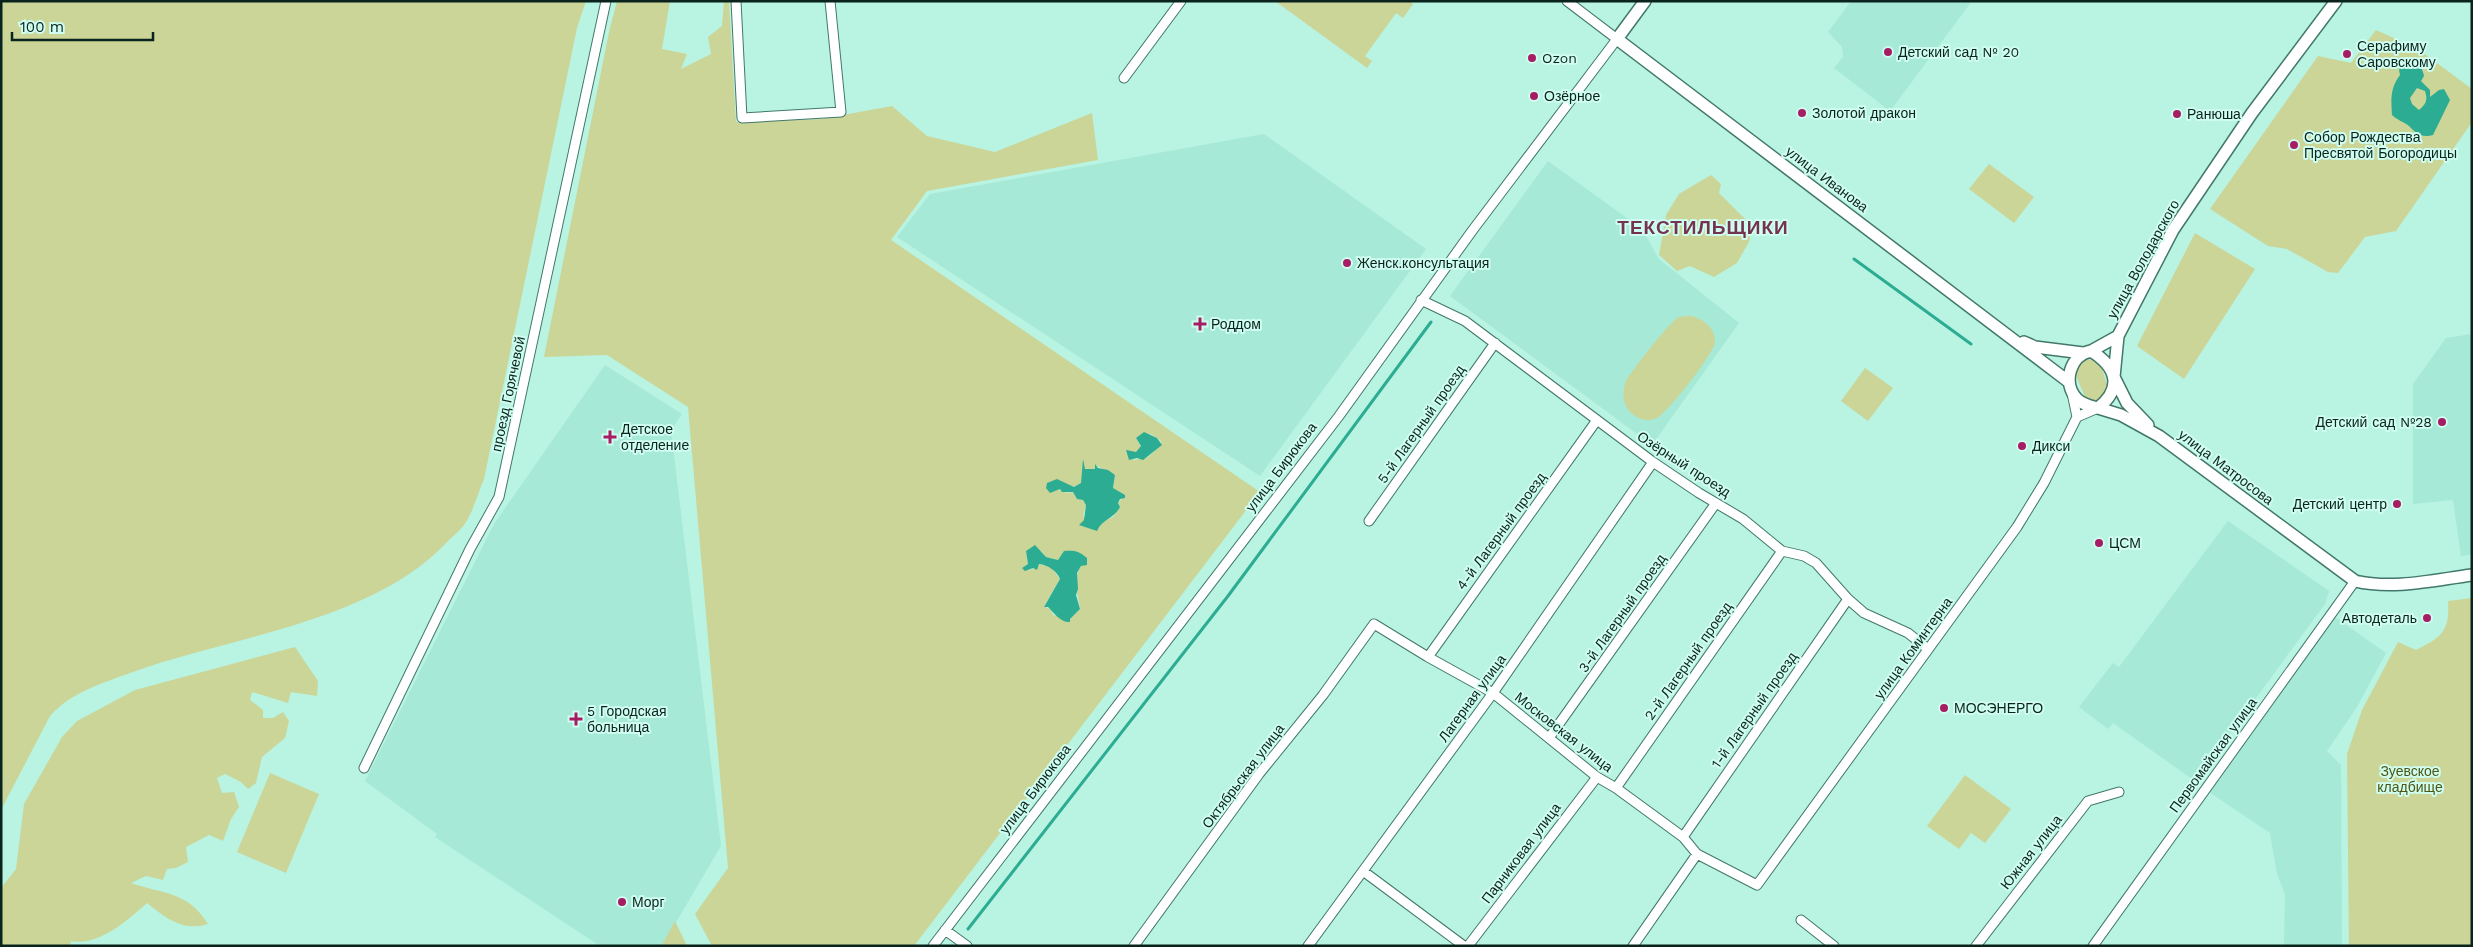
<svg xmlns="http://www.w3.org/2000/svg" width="2473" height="947" font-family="'Work Sans',sans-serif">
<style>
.built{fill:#a6e9d6}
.green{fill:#cbd598;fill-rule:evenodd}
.water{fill:#2cac92;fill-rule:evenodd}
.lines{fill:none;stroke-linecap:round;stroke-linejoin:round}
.stream{stroke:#2cac92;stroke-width:3}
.minor-casing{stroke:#41786a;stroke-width:11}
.tertiary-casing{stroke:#41786a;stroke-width:14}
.minor{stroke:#fff;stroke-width:9}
.tertiary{stroke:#fff;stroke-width:11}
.poi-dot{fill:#a61d64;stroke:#cffdf0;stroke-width:2}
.labels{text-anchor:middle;stroke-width:4;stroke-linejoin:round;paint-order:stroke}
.poi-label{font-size:14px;fill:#0b231d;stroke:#cffdf0;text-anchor:start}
.street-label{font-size:14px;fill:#0b231d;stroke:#cffdf0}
.park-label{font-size:14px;fill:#4e5513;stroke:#cffdf0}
.district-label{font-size:19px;font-weight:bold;letter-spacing:1px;fill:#76334f;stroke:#cffdf0}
</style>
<rect width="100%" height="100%" fill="#b9f3e2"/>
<path class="built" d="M1851,1H1972L1890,111L1834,68L1843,57L1842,47L1828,32Z
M1264,134L1426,249L1260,476L897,237L930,194Z
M1548,161L1642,229L1659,259L1739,323L1652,445L1450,296Z
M2472,334V554L2461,556L2453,500L2413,504V384L2446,338Z
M605,365L682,414L671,430L721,846L662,946H600L435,837L437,834L365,781L494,524Z
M2228,521L2329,591L2325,604L2195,781L2113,723L2108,729L2079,707L2113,663L2119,667Z
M2335,617L2386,653L2357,707L2327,751L2341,765L2342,946H2284L2285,894L2277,874L2270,833L2209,792Z"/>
<path class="green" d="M1,1H586L577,28L484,479C478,493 474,509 466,522C462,529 454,535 448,541C373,622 233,636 133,672C103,683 71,692 50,716L1,810Z
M617,1H670L662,49L687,54L681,69L711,54L708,37L722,26L724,1H729L736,122L821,119L892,106L927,136L995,152L1092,113L1098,160L927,191L891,240L1260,492L914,946H712L695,914L728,868L688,407L607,355L544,357L609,32ZM1151,434L1161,441V445L1148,457L1133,460L1131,452H1136L1141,447L1136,438ZM1095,465L1115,475L1113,489L1125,495L1118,503L1120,507L1113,517L1100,523L1083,516L1086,505L1083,500L1077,499L1073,492L1067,493L1047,483L1057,480L1074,487L1081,483L1082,477L1096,469ZM1026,551H1041L1046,557L1058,560L1062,556L1081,566C1072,581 1078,593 1080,609L1070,619L1053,615L1051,610L1044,606L1060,579L1051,567L1039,564L1038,567L1029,570L1023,568L1028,564Z
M1275,1H1410L1413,4L1403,18L1396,13L1365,56L1372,61L1367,68Z
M2376,30L2418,49L2472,89V122L2396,231L2365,237L2338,273L2328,272L2287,249L2268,246L2210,209L2318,56L2351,63Z
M1989,164L2034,197L2014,223L1969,189Z
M1711,175L1721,184L1719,193L1748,222L1750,240L1737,263L1714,277L1690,266L1677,271L1659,255L1666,215L1679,194Z
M2195,233L2255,269L2184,379L2137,346Z
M1691,316C1703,319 1715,327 1715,342C1715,352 1666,416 1655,419C1649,421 1639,420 1634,415C1623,408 1621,393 1626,381C1631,372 1671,320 1679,317C1683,316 1688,316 1691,316Z
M2086,359L2095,360L2102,368L2108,388L2100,400L2091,401L2085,397L2077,378V368Z
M1865,368L1893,388L1868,421L1841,401Z
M2472,598V946H2349L2347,754L2362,710L2398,642L2416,650C2442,637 2450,631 2448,601Z
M295,647L318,681L317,696L291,692L288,703L252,692L250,700L263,710V718H273L283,712L289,721L285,738L262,757L256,783L248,789L241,782L225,774L217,778L222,793L234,792L239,807L231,819L223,841L209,835L186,847L188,862L176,868L167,869L163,880L146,876L131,883C162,894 188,891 208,924C183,932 166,918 147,903C128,920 98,947 71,941L70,946H1V888L16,869L24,804L62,737L77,721L135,690Z
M270,773L319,794L286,873L237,852Z
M1965,775L2011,809L1985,843L1971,833L1959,849L1927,826Z
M675,921L687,946H662V945Z"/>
<path class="water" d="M2409,59C2418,63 2422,66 2424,76L2421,81L2430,90V97L2439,90L2444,89L2450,100L2433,135C2421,138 2417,134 2409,126C2404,122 2397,120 2392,115C2391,100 2390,88 2400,75L2399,70L2403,60ZM2417,88L2425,91C2428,100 2426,104 2419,110L2412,104L2410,98Z
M1144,432L1157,438L1162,445L1143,460L1137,458L1129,460L1126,450L1136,452L1141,446L1136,438Z
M1083,459L1085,469H1095V464L1098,468L1108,470L1115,475L1113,488L1125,495V498L1120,499L1118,503L1120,507C1114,519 1102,519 1097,531L1079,525L1084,520L1086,505L1083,500L1077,499L1073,492H1062L1060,489L1050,493L1046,488L1047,483L1057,479L1074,487L1081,483Z
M1035,545L1046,557L1058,560L1064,551C1074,550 1079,551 1087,558V565L1081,566L1077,573L1078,589L1076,595L1080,609L1070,619V622C1061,623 1054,613 1048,607H1044L1060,579C1057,571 1048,565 1039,564L1037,570L1033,568L1025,571L1022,568L1028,564L1026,551Z"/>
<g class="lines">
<path class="stream" d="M1854,259L1971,344
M968,929L1228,596L1431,322"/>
<defs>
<path id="minor" d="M736,1L742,118L841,112L830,1
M1124,78L1181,1
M1421,300L1465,321L1653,462L1699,493L1743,519L1782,551L1804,556L1816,563L1848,599L1864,613L1908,633L1928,649
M2072,393L2077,417
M2077,417L2098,408
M1369,521L1495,343
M1428,657L1597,420
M1549,738L1716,503
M364,768L470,549L499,497L606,1
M1616,788L1782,551
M1683,837L1848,599
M1363,871L1464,946
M1801,920L1834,946
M945,930L967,946
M933,946L1339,416L1472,231L1617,39L1567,1
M1134,946L1259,774L1323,695L1374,624L1428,657L1493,693L1597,777L1616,788L1683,837L1697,854L1757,885L2017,527L2044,483L2077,417
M1308,946L1493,693L1653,462
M1468,946L1597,777
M1633,946L1697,854
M1976,946L2088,801L2119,792
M2093,946L2355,581"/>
<path id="tertiary" d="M1645,1L1617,39L2069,382
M2118,336L2114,377L2127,403L2148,425
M2024,342L2035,347L2083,353
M2091,351L2118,336L2173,230L2252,113L2336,1
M2091,351C2117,367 2123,388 2098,408C2090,406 2083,405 2077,399C2062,383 2070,355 2091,351Z
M2098,408L2121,415L2159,436L2355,581C2394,590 2433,580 2472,575"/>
</defs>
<use href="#minor" class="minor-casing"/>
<use href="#tertiary" class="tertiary-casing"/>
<use href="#minor" class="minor"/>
<use href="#tertiary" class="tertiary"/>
</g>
<g class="poi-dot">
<circle cx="1888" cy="52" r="5"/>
<circle cx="2347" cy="54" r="5"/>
<circle cx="1532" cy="58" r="5"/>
<circle cx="1534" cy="96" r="5"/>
<circle cx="1802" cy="113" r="5"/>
<circle cx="2177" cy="114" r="5"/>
<circle cx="2294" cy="145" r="5"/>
<circle cx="1347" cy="263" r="5"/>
<path d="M1197.5 316.5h5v5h5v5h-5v5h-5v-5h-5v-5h5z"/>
<circle cx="2442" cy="422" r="5"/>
<path d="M607.5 429.5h5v5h5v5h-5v5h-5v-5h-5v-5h5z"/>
<circle cx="2022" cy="446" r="5"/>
<circle cx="2397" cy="504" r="5"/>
<circle cx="2099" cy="543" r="5"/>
<circle cx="2427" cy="618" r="5"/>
<circle cx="1944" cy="708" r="5"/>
<path d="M573.5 711.5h5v5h5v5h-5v5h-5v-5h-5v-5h5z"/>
<circle cx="622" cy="902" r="5"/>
</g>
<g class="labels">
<g class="poi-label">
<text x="2357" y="51">Серафиму<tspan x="2357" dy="16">Саровскому</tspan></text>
<text x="1898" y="57">Детский сад № 20</text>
<text x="1542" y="63">Ozon</text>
<text x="1544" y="101">Озёрное</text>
<text x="1812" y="118">Золотой дракон</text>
<text x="2187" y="119">Ранюша</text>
<text x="2304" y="142">Собор Рождества<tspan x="2304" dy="16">Пресвятой Богородицы</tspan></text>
<text x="1357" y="268">Женск.консультация</text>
<text x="1211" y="329">Роддом</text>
<text x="2432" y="427" text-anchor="end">Детский сад №28</text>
<text x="621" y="434">Детское<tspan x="621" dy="16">отделение</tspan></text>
<text x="2032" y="451">Дикси</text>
<text x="2387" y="509" text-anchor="end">Детский центр</text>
<text x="2109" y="548">ЦСМ</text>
<text x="2417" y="623" text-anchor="end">Автодеталь</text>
<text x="1954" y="713">МОСЭНЕРГО</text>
<text x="587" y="716">5 Городская<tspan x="587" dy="16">больница</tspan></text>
<text x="632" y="907">Морг</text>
</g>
<g class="street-label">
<text transform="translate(1827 179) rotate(37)" y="5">улица Иванова</text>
<text transform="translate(2143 259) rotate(-61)" y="5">улица Володарского</text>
<text transform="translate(508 394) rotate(-78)" y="5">проезд Горячевой</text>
<text transform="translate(1421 424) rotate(-55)" y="5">5-й Лагерный проезд</text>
<text transform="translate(1684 464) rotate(33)" y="5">Озёрный проезд</text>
<text transform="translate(1281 467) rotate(-53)" y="5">улица Бирюкова</text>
<text transform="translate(2226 467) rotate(37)" y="5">улица Матросова</text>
<text transform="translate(1501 531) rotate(-54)" y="5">4-й Лагерный проезд</text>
<text transform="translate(1622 613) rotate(-55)" y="5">3-й Лагерный проезд</text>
<text transform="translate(1913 648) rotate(-54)" y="5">улица Коминтерна</text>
<text transform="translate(1688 661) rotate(-55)" y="5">2-й Лагерный проезд</text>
<text transform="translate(1472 698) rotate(-54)" y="5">Лагерная улица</text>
<text transform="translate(1754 710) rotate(-55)" y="5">1-й Лагерный проезд</text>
<text transform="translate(1564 732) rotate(38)" y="5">Московская улица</text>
<text transform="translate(2213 755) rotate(-54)" y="5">Первомайская улица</text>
<text transform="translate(1243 776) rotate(-53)" y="5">Октябрьская улица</text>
<text transform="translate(1035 789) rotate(-53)" y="5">улица Бирюкова</text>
<text transform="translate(2031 852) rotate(-52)" y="5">Южная улица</text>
<text transform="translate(1521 853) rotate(-53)" y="5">Парниковая улица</text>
</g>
<g class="park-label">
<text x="2410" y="776">Зуевское<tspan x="2410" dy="16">кладбище</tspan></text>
</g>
<g class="district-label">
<text x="1703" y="234">ТЕКСТИЛЬЩИКИ</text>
</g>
</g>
<rect width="2473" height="947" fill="none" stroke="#0b231d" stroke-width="5"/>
<path d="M12 32v8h141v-8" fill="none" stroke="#0b231d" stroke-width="2.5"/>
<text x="20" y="32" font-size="15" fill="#0b231d" stroke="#cffdf0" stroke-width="4" paint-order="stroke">100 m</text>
</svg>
